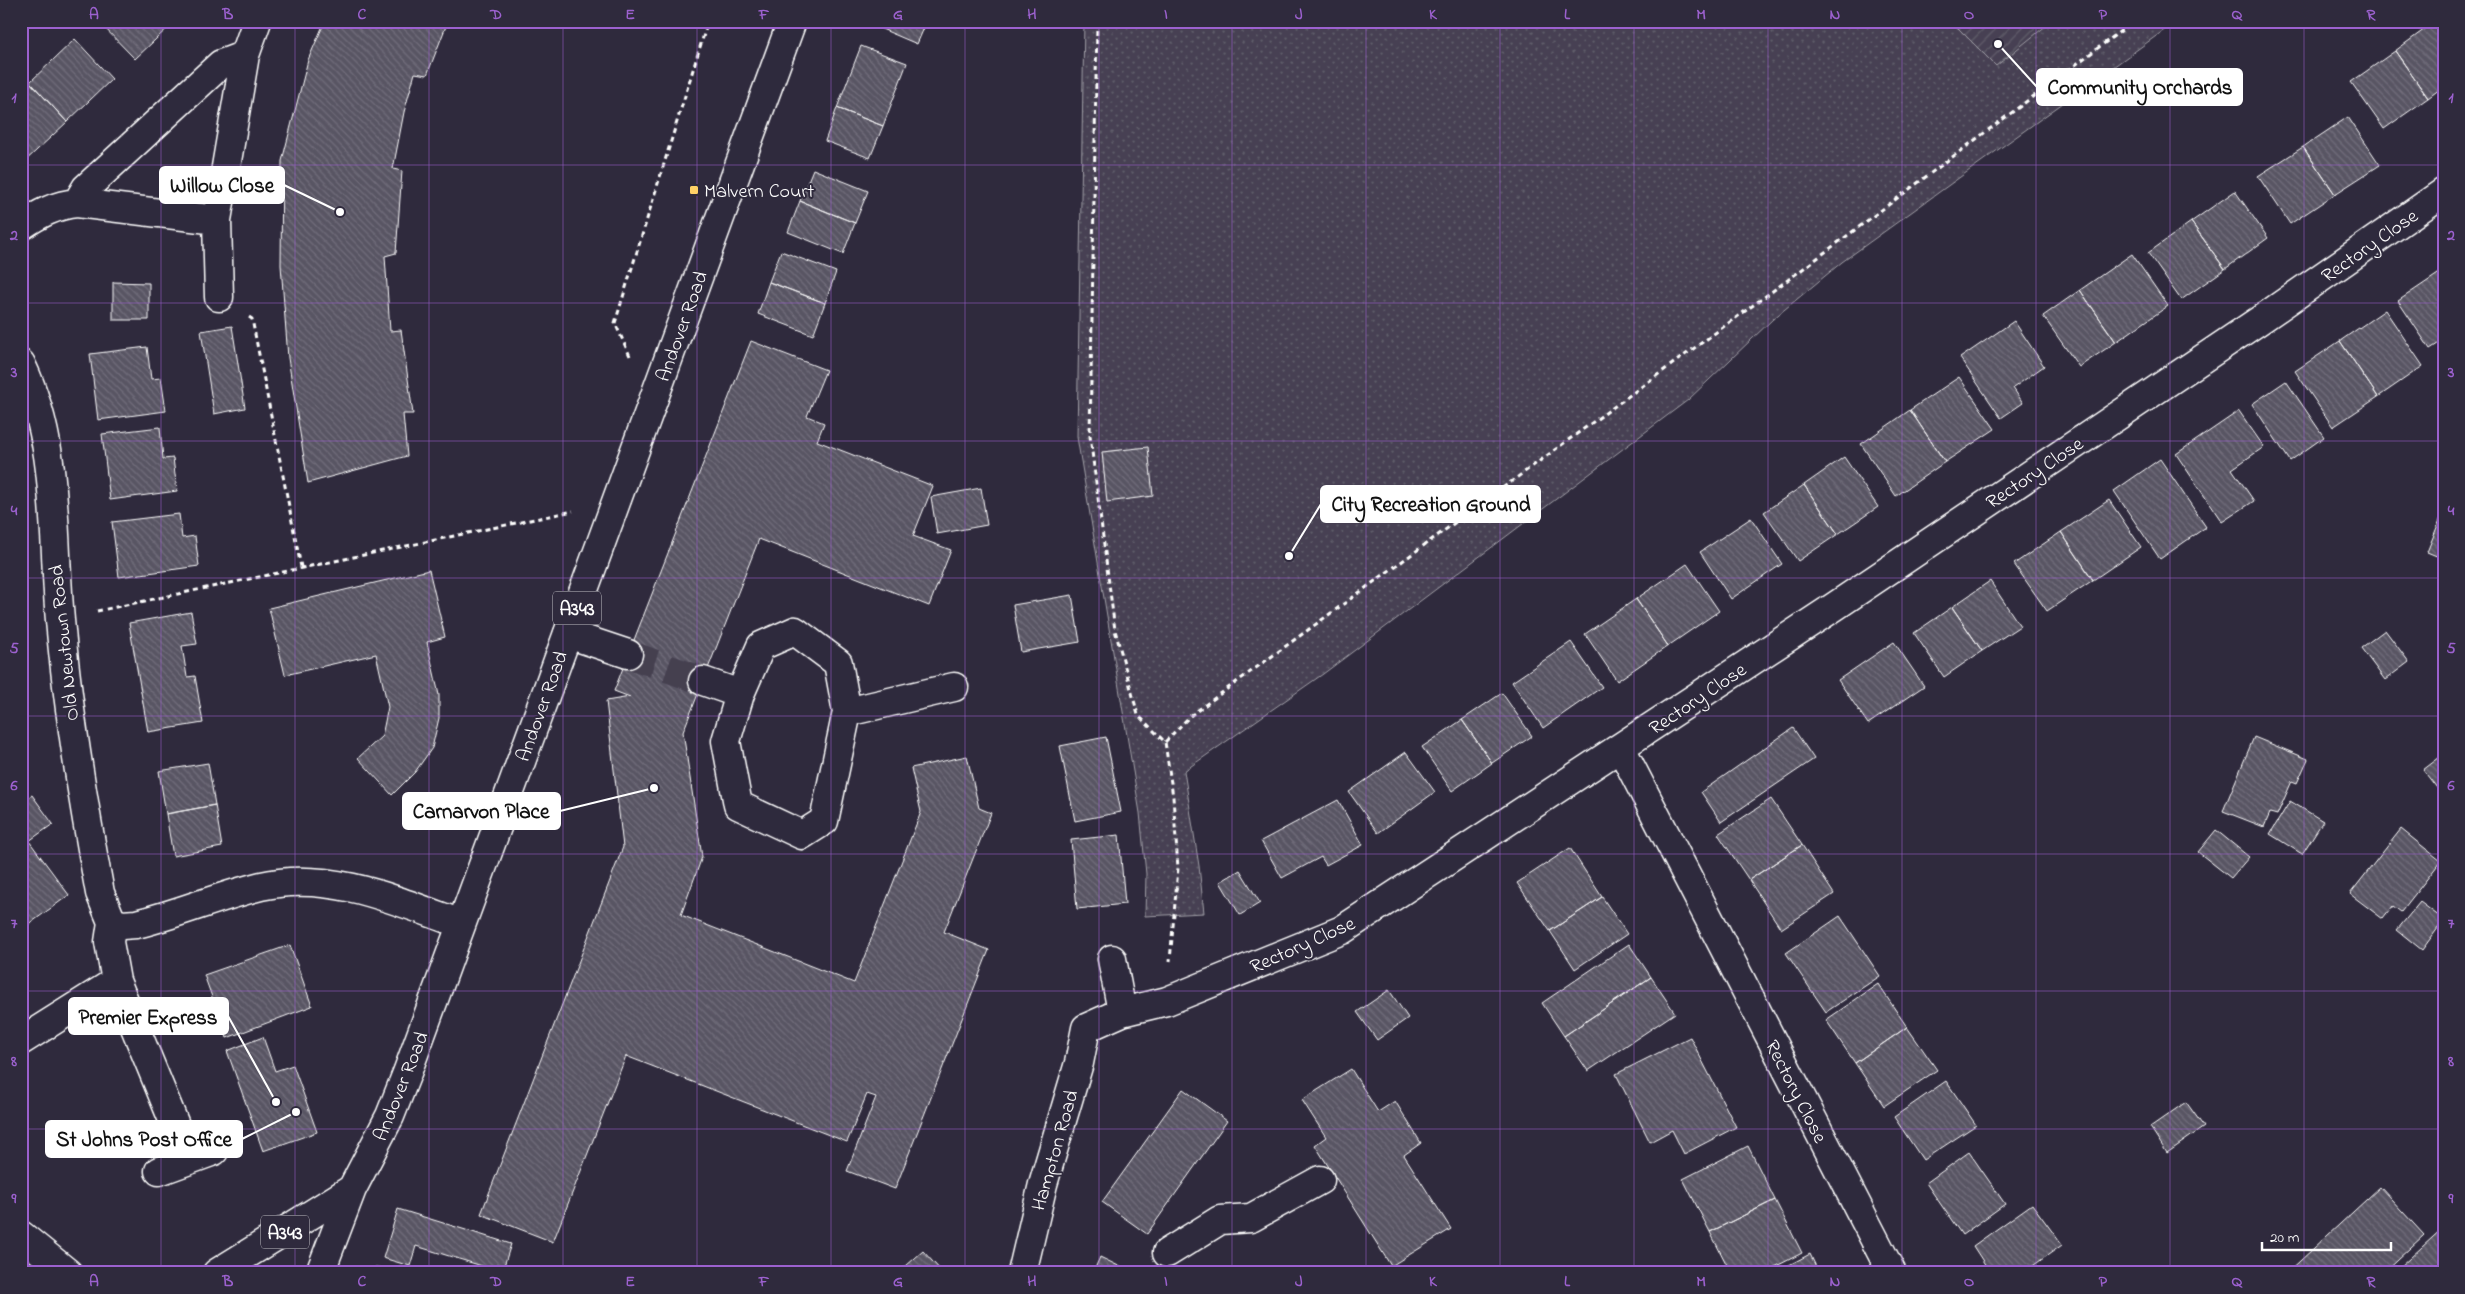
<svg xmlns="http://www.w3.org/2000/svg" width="2465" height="1294" font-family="'Indie Flower',sans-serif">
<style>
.park{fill:url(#park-dots);stroke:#a2a0a8}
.garden{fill:url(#garden-furrows);stroke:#a2a0a8}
.building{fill:url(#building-back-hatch);stroke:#fff}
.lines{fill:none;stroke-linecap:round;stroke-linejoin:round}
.minor-tunnel{stroke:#443f50;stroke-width:28;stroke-dasharray:28 14;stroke-linecap:butt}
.minor-casing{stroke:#fff;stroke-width:31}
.major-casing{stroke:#fff;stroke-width:31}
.path{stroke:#fff;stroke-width:3;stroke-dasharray:5 4;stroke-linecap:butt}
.minor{stroke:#2f2a3d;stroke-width:28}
.major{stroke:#2f2a3d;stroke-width:28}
.grid{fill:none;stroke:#9c61cf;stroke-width:1;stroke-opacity:0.55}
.poi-dot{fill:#ffd166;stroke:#2f2a3d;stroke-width:2}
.labels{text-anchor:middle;stroke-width:4;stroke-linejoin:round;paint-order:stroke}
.shield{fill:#2f2a3d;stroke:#c1bfc5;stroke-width:1}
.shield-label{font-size:19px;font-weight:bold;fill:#fff}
.poi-label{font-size:20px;fill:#fff;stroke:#2f2a3d;text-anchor:start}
.street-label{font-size:20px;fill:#fff;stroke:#2f2a3d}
.leader{fill:none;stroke:#fff;stroke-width:2}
.callout-dot{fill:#fff;stroke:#2f2a3d;stroke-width:2}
.callout{fill:#fff;stroke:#fff;stroke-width:2}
.callout-label{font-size:21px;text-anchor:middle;font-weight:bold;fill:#111}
.neatline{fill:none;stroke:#9c61cf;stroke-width:2}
.grid-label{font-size:16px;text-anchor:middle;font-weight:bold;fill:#9c61cf}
</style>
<defs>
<pattern id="park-dots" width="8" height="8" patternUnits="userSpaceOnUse" patternTransform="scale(1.25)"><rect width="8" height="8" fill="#464152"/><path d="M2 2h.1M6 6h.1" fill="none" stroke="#625e6c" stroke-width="1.8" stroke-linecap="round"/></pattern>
<pattern id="garden-furrows" width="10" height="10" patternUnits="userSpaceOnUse" patternTransform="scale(1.25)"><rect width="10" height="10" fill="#464152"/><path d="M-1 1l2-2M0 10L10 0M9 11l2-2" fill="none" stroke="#625e6c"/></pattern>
<pattern id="building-back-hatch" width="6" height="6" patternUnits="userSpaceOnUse" patternTransform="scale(1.25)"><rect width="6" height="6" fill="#595564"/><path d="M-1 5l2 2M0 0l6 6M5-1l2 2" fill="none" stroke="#726e7b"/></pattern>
</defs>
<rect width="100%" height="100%" fill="#2f2a3d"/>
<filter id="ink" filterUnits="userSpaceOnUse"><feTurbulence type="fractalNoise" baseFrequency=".02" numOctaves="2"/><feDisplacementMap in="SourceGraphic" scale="10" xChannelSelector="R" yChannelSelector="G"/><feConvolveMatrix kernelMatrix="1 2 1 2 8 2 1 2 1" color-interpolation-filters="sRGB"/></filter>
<g filter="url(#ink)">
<path class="park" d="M1084,21H2177L1842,262L1773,319L1688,400L1323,674L1184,771L1199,866L1204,913L1145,916L1146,874L1140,813L1077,437Z"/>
<path class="garden" d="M1951,21H2052L1996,66Z"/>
<path class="building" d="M98,21H175L135,59Z
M325,21H448L427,75L415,73L404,112L393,169L402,171L396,253L385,256L390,331L401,330L413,414H403L407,456L308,483L288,358L281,265L282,161L308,60Z
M863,21H927L917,44Z
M2436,21H2439L2444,27V86L2428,98L2395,51Z
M75,39L112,79L67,122L30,82Z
M861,46L907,63L883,126L837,108Z
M2395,51L2428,98L2384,129L2351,82Z
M30,82L67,122L22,164L21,90Z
M837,108L883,126L870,158L825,141Z
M2348,117L2380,165L2335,194L2303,147Z
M2303,147L2335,194L2290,224L2258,176Z
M813,169L868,191L855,223L800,201Z
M2235,191L2268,238L2225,269L2191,222Z
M800,201L855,223L843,254L788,232Z
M2191,222L2225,269L2181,300L2148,253Z
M781,251L836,272L825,303L769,282Z
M2132,254L2168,306L2116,342L2080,290Z
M2444,270V340L2430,349L2398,301Z
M113,282L149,283V320H113Z
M769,282L825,303L813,335L758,314Z
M2080,290L2116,342L2079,367L2043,316Z
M2385,310L2423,366L2378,397L2340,341Z
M2014,321L2044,366L2013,388L2023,403L2001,418L1960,358Z
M232,326L245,408L214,414L201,331Z
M751,341L826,370L807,416L824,423L817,441L933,486L913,536L951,550L929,606L759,539L683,732L702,857L681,915L854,983L921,812L911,768L967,756L979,808L991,813L944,932L989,950L895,1189L847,1171L876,1097L867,1094L847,1142L626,1056L553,1242L481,1214L623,847L606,701L630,697L614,691Z
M2340,341L2378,397L2333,427L2295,371Z
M147,347L151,379L161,378L166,411L98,420L90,354Z
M1959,377L1995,429L1945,462L1910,410Z
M2286,381L2324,437L2290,461L2252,404Z
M1910,410L1945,462L1896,496L1861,444Z
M2239,411L2264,447L2232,469L2254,501L2222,522L2176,454Z
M160,427L163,459L173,458L177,491L110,500L102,434Z
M1148,447L1153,496L1107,502L1102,452Z
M1844,457L1878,507L1838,534L1804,485Z
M2160,459L2206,527L2160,559L2114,491Z
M1804,485L1838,534L1798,561L1764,512Z
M981,488L987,525L937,534L931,497Z
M2109,500L2141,547L2093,580L2061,532Z
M179,514L182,538L195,536L199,566L119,577L112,522Z
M2442,515L2444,516V559L2427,552Z
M1751,518L1782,564L1731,599L1700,552Z
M2061,532L2093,580L2047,611L2014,564Z
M1687,564L1719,611L1668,646L1636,599Z
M429,570L445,637L427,642L439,695V718L432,748L415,772L392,795L358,758L382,736L388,707L376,654L285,675L269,608Z
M1990,581L2020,626L1982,651L1952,607Z
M1072,595L1080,642L1021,652L1013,605Z
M1636,599L1668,646L1617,681L1585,634Z
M1952,607L1982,651L1944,677L1914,633Z
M191,612L197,644L182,646L187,677L195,676L203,723L148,732L129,623Z
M2385,630L2409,662L2385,680L2361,648Z
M1571,642L1602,687L1543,728L1512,682Z
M1894,642L1924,686L1868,724L1838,680Z
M1502,693L1532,736L1492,763L1462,720Z
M1462,720L1492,763L1452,791L1422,747Z
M1793,728L1814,759L1721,822L1701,792Z
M1106,737L1121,812L1075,821L1060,746Z
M2254,737L2308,759L2297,783L2292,781L2277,815L2270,813L2264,827L2223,811Z
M1406,752L1435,792L1378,833L1349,792Z
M2444,754V797L2423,770Z
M208,763L215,805L166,814L159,771Z
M32,795L53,824L29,841L69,895L21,930V802Z
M1771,799L1802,845L1749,880L1718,834Z
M1338,800L1363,845L1326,865L1321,857L1282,878L1261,841Z
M2290,801L2323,821L2302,854L2270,834Z
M215,805L222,847L173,856L166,814Z
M2401,829L2441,861L2401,912L2393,906L2383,919L2350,894Z
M2216,830L2249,857L2231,878L2198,852Z
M1119,835L1125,904L1077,909L1071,840Z
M1802,845L1834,894L1781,929L1749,880Z
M1570,848L1602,897L1550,931L1517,883Z
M1240,870L1260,903L1240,915L1220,882Z
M1602,897L1627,934L1575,969L1550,931Z
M2420,902L2444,920L2422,950L2397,930Z
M1840,916L1880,976L1826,1012L1786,953Z
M1629,944L1651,977L1564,1036L1542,1003Z
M290,945L312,1006L227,1038L204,975Z
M1651,977L1675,1013L1588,1071L1564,1036Z
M1878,984L1907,1027L1855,1063L1826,1020Z
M1389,990L1408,1018L1377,1040L1357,1012Z
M1907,1027L1937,1070L1884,1106L1855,1063Z
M263,1037L275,1071L293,1065L317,1132L263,1151L227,1051Z
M1690,1037L1736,1127L1684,1154L1672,1130L1650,1142L1616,1074Z
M1351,1069L1378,1112L1395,1101L1421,1143L1404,1155L1451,1229L1391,1266L1315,1145L1326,1137L1302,1100Z
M1946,1081L1976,1125L1923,1160L1894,1117Z
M1183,1089L1227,1121L1147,1234L1102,1202Z
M2186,1102L2204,1127L2167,1153L2150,1127Z
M1748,1146L1775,1200L1710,1232L1683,1179Z
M1969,1152L2005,1204L1962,1235L1926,1183Z
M2380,1187L2424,1235L2383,1273H2287Z
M1775,1200L1802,1253L1763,1273H1731L1710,1232Z
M2032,1204L2062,1245L2023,1273H1977L1986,1266L1973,1246Z
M398,1209L511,1244L502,1272L416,1246L410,1266L383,1258Z
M2444,1227V1273H2403L2399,1268Z
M923,1251L943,1273H898Z
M1810,1254L1819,1273H1774Z
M1100,1257L1133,1273H1093Z
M375,1267L417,1271L430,1273H374Z"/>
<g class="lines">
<path class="minor-tunnel" d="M628,654L703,681"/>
<defs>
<path id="minor" d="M77,203L86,188L221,64L245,55
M217,220L219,297
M21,226C39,214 55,205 77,203L217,220L245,55L257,21
M21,364C60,445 52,533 60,620C68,712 83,802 100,893L112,922L109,942L116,981L189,1159
M568,634L628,654
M703,681L740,694L761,646L795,631L838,663L847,712L824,821L802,835L738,805L726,741L740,694
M847,712L954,687
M1621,748L1892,1273
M112,922L122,925L136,924C178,914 219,896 261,886C329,870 398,901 461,924
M1112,959L1122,1012
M21,1041L116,981
M159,1171L214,1151
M21,1235L68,1273
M1167,1253L1220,1220L1251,1218L1320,1180
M1022,1273L1043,1184L1079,1063L1086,1028L1122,1012L1167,1001L1342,930L1834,607L2260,320L2444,192"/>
<path id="major" d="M217,1273L352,1189
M320,1273L352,1189L390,1116L407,1073L792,21"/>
</defs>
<use href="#minor" class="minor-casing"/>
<use href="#major" class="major-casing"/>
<path class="path" d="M1097,21L1090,436L1115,630L1138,715L1165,742L1173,797L1178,868L1170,961
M249,317L252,319L301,567
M630,356L615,323L708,21
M97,611L573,511
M1165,742L1190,716L1800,271L2134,21"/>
<use href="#minor" class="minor"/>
<use href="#major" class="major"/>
</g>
</g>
<path class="grid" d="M161,21V1273M295,21V1273M429,21V1273M563,21V1273M697,21V1273M831,21V1273M965,21V1273M1099,21V1273M1232,21V1273M1366,21V1273M1500,21V1273M1634,21V1273M1768,21V1273M1902,21V1273M2036,21V1273M2170,21V1273M2304,21V1273M21,165H2444M21,303H2444M21,441H2444M21,578H2444M21,716H2444M21,854H2444M21,991H2444M21,1129H2444"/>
<rect class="poi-dot" x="689" y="185" width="10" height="10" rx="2.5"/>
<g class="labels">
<g class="shield">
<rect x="553" y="591.5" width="48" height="33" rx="4"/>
<rect x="261" y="1215.5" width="48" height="33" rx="4"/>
</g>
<g class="shield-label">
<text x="577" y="615">A343</text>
<text x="285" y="1239">A343</text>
</g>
<g class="poi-label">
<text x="704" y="197">Malvern Court</text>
</g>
<g class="street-label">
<text transform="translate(2369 245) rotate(-35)" y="7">Rectory Close</text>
<text transform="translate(681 326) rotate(-70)" y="7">Andover Road</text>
<text transform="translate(2034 472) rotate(-34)" y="7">Rectory Close</text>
<text transform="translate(63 643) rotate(-96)" y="7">Old Newtown Road</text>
<text transform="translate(1697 698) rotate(-34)" y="7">Rectory Close</text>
<text transform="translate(541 706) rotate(-70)" y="7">Andover Road</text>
<text transform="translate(1302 944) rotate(-24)" y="7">Rectory Close</text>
<text transform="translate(400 1086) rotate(-68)" y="7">Andover Road</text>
<text transform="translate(1797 1091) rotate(63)" y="7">Rectory Close</text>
<text transform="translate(1054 1150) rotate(-74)" y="7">Hampton Road</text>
</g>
</g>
<path class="leader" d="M1998 44L2037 87M340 212L284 185M1289 556L1321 504M654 788L560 811M276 1102L228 1016M296 1112L242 1139"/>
<g class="callout-dot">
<circle cx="1998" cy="44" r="5"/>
<circle cx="340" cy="212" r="5"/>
<circle cx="1289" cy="556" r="5"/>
<circle cx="654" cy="788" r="5"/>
<circle cx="276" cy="1102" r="5"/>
<circle cx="296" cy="1112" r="5"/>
</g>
<g class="callout">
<rect x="2037" y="69" width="205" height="36" rx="5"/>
<rect x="160" y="167" width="124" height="36" rx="5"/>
<rect x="1321" y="486" width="219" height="36" rx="5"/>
<rect x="403" y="793" width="157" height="36" rx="5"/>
<rect x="69" y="998" width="159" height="36" rx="5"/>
<rect x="46" y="1121" width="196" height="36" rx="5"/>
</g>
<g class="callout-label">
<text x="2140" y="94">Community Orchards</text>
<text x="222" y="192">Willow Close</text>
<text x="1431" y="511">City Recreation Ground</text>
<text x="481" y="818">Carnarvon Place</text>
<text x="148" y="1024">Premier Express</text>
<text x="144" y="1146">St Johns Post Office</text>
</g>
<rect width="2465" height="1294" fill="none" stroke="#2f2a3d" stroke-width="55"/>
<path d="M2262 1242v8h129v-8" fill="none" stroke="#ffffff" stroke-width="2.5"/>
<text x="2270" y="1242" font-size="15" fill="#ffffff" stroke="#2f2a3d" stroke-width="4" paint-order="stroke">20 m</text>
<rect x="28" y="28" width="2410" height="1238" class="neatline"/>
<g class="grid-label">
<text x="94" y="19">A</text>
<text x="228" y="19">B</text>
<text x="362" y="19">C</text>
<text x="496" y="19">D</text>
<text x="630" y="19">E</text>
<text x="764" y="19">F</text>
<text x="898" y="19">G</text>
<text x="1032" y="19">H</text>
<text x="1166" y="19">I</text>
<text x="1299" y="19">J</text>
<text x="1433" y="19">K</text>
<text x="1567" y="19">L</text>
<text x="1701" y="19">M</text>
<text x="1835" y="19">N</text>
<text x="1969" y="19">O</text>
<text x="2103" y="19">P</text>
<text x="2237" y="19">Q</text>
<text x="2371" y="19">R</text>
<text x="14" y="102">1</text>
<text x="2451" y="102">1</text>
<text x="14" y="240">2</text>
<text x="2451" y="240">2</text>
<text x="14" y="377">3</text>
<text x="2451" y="377">3</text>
<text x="14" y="515">4</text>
<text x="2451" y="515">4</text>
<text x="14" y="653">5</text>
<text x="2451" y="653">5</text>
<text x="14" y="790">6</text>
<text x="2451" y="790">6</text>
<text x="14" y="928">7</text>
<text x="2451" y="928">7</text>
<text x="14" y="1066">8</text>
<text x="2451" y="1066">8</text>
<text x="14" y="1203">9</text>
<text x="2451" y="1203">9</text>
<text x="94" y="1286">A</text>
<text x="228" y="1286">B</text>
<text x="362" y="1286">C</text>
<text x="496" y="1286">D</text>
<text x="630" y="1286">E</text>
<text x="764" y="1286">F</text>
<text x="898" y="1286">G</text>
<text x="1032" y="1286">H</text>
<text x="1166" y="1286">I</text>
<text x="1299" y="1286">J</text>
<text x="1433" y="1286">K</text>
<text x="1567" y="1286">L</text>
<text x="1701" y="1286">M</text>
<text x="1835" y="1286">N</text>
<text x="1969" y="1286">O</text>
<text x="2103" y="1286">P</text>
<text x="2237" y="1286">Q</text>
<text x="2371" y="1286">R</text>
</g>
</svg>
